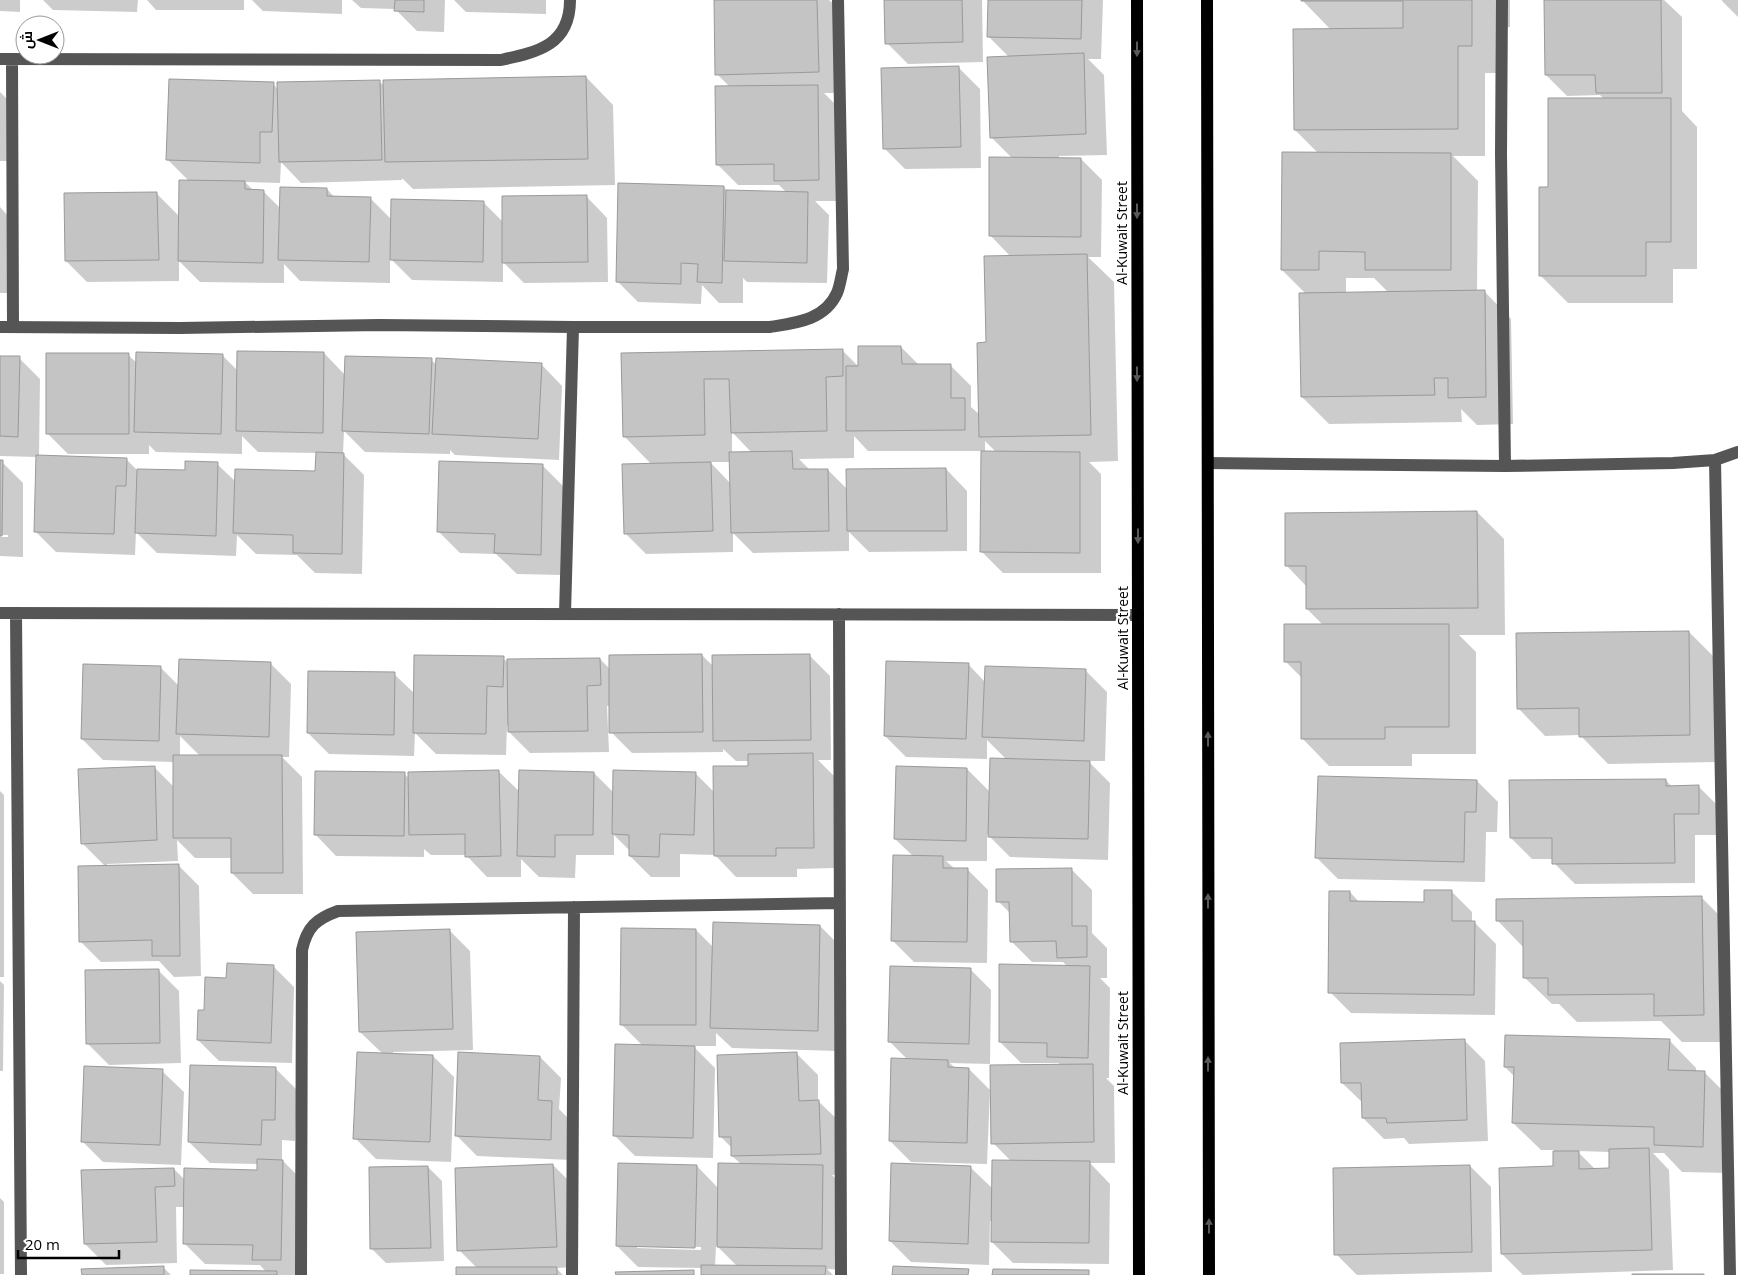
<svg xmlns="http://www.w3.org/2000/svg" width="1738" height="1275" font-family="'Open Sans',Cairo,sans-serif">
<style>
.shadow{fill:#0003;fill-rule:evenodd}
.building{fill:#c4c4c4;stroke:#999}
.lines{fill:none;stroke-linecap:round;stroke-linejoin:round}
.minor{stroke:#555;stroke-width:12}
.major{stroke:#000;stroke-width:12}
.oneway{fill:#595959}
.labels{text-anchor:middle;stroke-width:4.5;stroke-linejoin:round;paint-order:stroke}
.street-label{font-size:14px;fill:#000;stroke:#fff}
</style>
<rect width="100%" height="100%" fill="#fff"/>
<path class="shadow" d="M0,0H20V12L0,11Z
M43,0H138L137,12L53,10Z
M147,0H244V10H156Z
M252,0H342V14L263,11Z
M352,0H445L444,32L417,31L395,9L361,8Z
M454,0H546V14L466,12Z
M715,0H829L838,8L839,93H824L838,107L840,201H815L829,215L827,283L747,282L743,278V303H719L702,285L701,304L638,302L617,281L724,187L728,192L787,193L779,185H738L717,164L730,87L717,74Z
M885,0H982L983,62L908,64L887,43Z
M989,0H1103L1101,59H1088L1104,75L1107,155L1059,156V159H1081L1102,180L1101,257H1088L1114,282L1118,461L1089,462L1101,474V573H1003L982,552V451H868L854,436V458L799,459L810,470H828L848,490L946,469L967,491V551L869,552L849,532V551L753,553L733,533V552L646,554L625,533L652,465L624,436L622,355L842,350L860,368L901,347L919,365H950L971,386V407L980,415L988,343L1011,257L990,235L1012,158L991,137L1009,57L988,36ZM732,432L752,453H732ZM985,441L996,452H985ZM710,462H731V484Z
M1302,0H1510V27H1499V73H1485V156H1453L1478,181L1477,291H1484L1511,319L1513,424L1477,425L1461,409L1462,422L1329,424L1302,397L1307,295L1282,270L1318,153L1295,130L1331,30ZM1346,278H1374L1389,293L1346,294Z
M1546,0H1664L1682,17V111L1697,127V269H1673V303H1568L1541,276L1550,189L1604,99L1600,95L1567,96L1546,75Z
M1722,0H1738V17L1722,1Z
M959,68L980,89L981,168L905,169L884,148Z
M586,77L613,105L615,185L413,189L402,178V180L301,183L281,162L280,183L245,182L254,191H263L281,209L327,189L335,198H370L392,220L483,202L503,222L586,196L607,218L608,282L524,283L503,262V282L412,280L390,258V283L300,281L284,264V283L200,282L179,261V281L87,282L66,261L157,194L179,216L189,181L167,159L273,84L278,89L379,81L384,86Z
M0,92L16,108L17,161H0Z
M0,207L9,217L8,293H0Z
M324,353L345,375L431,360L437,365L541,364L562,386L559,460L455,455L450,450V454L365,452L344,431L343,454L364,475L362,574L315,573L297,555L256,554L237,535L236,556L157,553L136,532L135,555L56,552L35,531L37,457L0,456V357L19,358L40,379L39,456L126,459L137,470L186,471L217,464L236,482L316,472L317,453L258,452L242,436V454L156,452L149,445V454H68L47,433L128,355L137,363L222,355L238,371Z
M0,462H2L23,483V557L0,556V537H8V535H0Z
M543,466L564,487L562,575L517,574L496,554L460,553L439,532Z
M1477,512L1504,539L1505,635H1459L1476,652V754H1412V766H1329L1302,738V678L1285,661L1323,625L1307,609V587L1287,566Z
M1689,632L1716,659L1717,762L1608,764L1580,735L1545,736L1518,708Z
M702,655L714,667L809,655L830,676L831,760H818L834,776V868L797,869V877H736L715,855L680,854V877H651L630,856V851L614,835V855H576L575,878L539,877L521,859V877H487L466,855H431L424,849V857L336,856L315,834L404,774L409,778L498,771L520,792L594,773L614,793L695,773L714,792L749,767V761H736L723,749V752L632,753L611,732L610,706H607L609,752L530,753L509,732V725H507L506,755L436,754L415,733L414,756L329,754L308,733L394,674L415,694L503,658L508,663L600,659L610,669Z
M270,663L291,684L289,757H282L302,777L303,894H253L232,873V858H195L177,840L178,861L107,864V866L178,865L199,886L201,976L174,977L159,961L101,962L80,941L105,866L82,843L154,767L174,787V762L103,760L82,739L160,667L179,686ZM180,736L201,757H180Z
M968,664L985,682L1086,671L1107,692L1105,761H1088L1110,783L1108,860L1010,857L987,834V861H946L955,869H967L988,890L987,963L914,962L893,941L913,856L895,839L967,769L990,792L1007,760L987,740V759L906,757L885,736Z
M1666,780L1672,787L1698,786L1719,807L1720,835H1695V883L1575,884L1554,863V859H1532L1511,838Z
M1477,781L1498,802L1497,832H1486L1485,882L1338,879L1317,858Z
M0,791L4,795V977H0Z
M1071,869L1092,890V933L1107,948V978H1100L1110,988L1109,1078H1106L1114,1086L1115,1163H1090L1110,1184L1109,1264L1013,1263L992,1242V1221H990L989,1265L911,1262L890,1241L970,1167L993,1189L1011,1161L993,1143L1059,1065V1063H1021L1000,1042L1068,967L1063,962H1032L1011,941V914L998,901Z
M1451,891L1472,912V923H1475L1496,944L1495,1015L1351,1013L1330,992L1350,892L1360,903L1426,904Z
M1701,897L1729,925L1730,1042H1682L1661,1021L1577,1022L1559,1004H1552L1524,977V948L1497,920Z
M820,926L841,947L838,1051L732,1048L716,1033V1046H693L715,1068L713,1158L635,1156L614,1135L643,1046L621,1024L696,930L713,947Z
M449,930L470,951L473,1050L393,1052V1054L433,1056L454,1077L451,1162L376,1159L355,1138L383,1054L360,1032Z
M273,966L294,987L292,1063L219,1061L198,1040L206,1012L227,979Z
M970,969L991,990L990,1064L950,1063L956,1069H969L990,1090L987,1164L911,1162L890,1141L908,1060L889,1041Z
M158,970L179,991L181,1063L109,1065L88,1044Z
M0,981L4,985L3,1071H0Z
M1464,1040L1485,1061L1488,1141L1409,1144L1404,1138L1384,1139L1363,1118V1103L1342,1083Z
M1669,1040L1696,1068V1072L1705,1073L1732,1100L1730,1173L1682,1172L1664,1153H1653L1669,1170L1673,1270L1523,1275L1502,1254L1555,1167L1554,1150H1541L1513,1123L1515,1077L1505,1067ZM1577,1151L1610,1152L1611,1169L1596,1170Z
M797,1054L818,1075V1101L840,1122L842,1174L832,1175L844,1187L842,1270L827,1269L833,1275H702V1268L638,1267L617,1246L697,1166L719,1189L741,1164L732,1156V1148L720,1136ZM637,1245L701,1247V1250L637,1248ZM716,1245L738,1267H715Z
M540,1057L561,1078L559,1109L573,1123L571,1160L477,1156L456,1135Z
M276,1069L297,1090L295,1141L282,1140V1160L304,1182L302,1275H192L266,1272L260,1265L205,1264L184,1243V1207H176L177,1263L106,1265L85,1244L174,1169L185,1180L258,1171V1164L210,1163L189,1142Z
M162,1071L184,1092L181,1165L103,1162L82,1141Z
M553,1165L574,1186L577,1267L556,1268L563,1275H457L477,1268L459,1250Z
M1470,1166L1491,1187L1492,1272L1357,1275L1336,1254Z
M428,1167L442,1181L444,1261L386,1263L372,1249Z
M0,1198L4,1202V1274H0Z
M163,1267L171,1275H83Z"/>
<path class="building" d="M395,0H424V12L394,11Z
M714,0H817L819,72L715,75Z
M884,0H962L963,42L885,44Z
M988,0H1082L1081,39L987,37Z
M1301,0H1472V46H1458V129L1294,130L1293,29L1403,28V1H1301Z
M1544,0H1661L1662,93H1596L1595,75H1545Z
M1084,53L1086,134L990,138L987,57Z
M959,66L961,147L883,149L881,68Z
M586,76L588,159L385,162L383,80Z
M169,79L274,82L272,132H260V163L166,160Z
M380,80L382,160L279,162L277,82Z
M818,85L819,180L774,181V164L716,165L715,86Z
M1548,98H1671V242H1646V276H1539V187H1548Z
M1282,152L1451,153V270H1365V252L1319,251V270H1281Z
M989,157L1081,158V237L989,236Z
M179,180L245,181V189L264,190L263,263L178,261Z
M618,183L724,186L722,283L697,282L698,264L681,263V284L616,282Z
M280,187L327,188V196L371,197L369,262L278,260Z
M726,190L808,192L807,263L724,261Z
M157,192L159,260L65,261L64,193Z
M587,195L588,262L502,263V196Z
M391,199L484,201L483,262L390,260Z
M1087,254L1091,435L979,437L977,343L986,342L984,256Z
M1485,290L1486,397L1448,398V378H1434L1435,395L1301,397L1299,293Z
M858,346H901L902,364H951V398H965V430L846,431V366H858Z
M843,349V376L826,377L827,431L731,433L729,379H704L705,435L623,437L621,353Z
M237,351L324,352L323,433L236,431Z
M136,352L223,354L221,434L134,432Z
M46,353H129V434H46Z
M0,356H20L18,437L0,436Z
M345,356L432,358L429,434L342,431Z
M436,358L542,363L538,439L432,434Z
M792,451L793,469H828L829,531L731,533L729,452Z
M981,451L1080,452V553L980,552Z
M316,452L344,453L342,554L293,553V535L233,533L235,469L315,471Z
M36,455L127,458L126,486H116L114,534L34,532Z
M0,460H3L2,536H0Z
M185,461L218,462L216,536L135,533L137,469L185,470Z
M439,461L543,464L541,555L494,553L495,534L437,532Z
M711,462L713,531L624,534L622,464Z
M946,468L947,531H847L846,469Z
M1477,511L1478,608L1306,609V566H1285V513Z
M1284,624H1449V727H1385V739H1301V662H1284Z
M1689,631L1690,735L1579,737V708L1517,709L1516,633Z
M702,654L703,732L609,733V655Z
M810,654L811,740L713,741L712,655Z
M414,655L504,656L503,687L487,686L486,734L413,733Z
M600,658L601,685L587,686L588,731L508,732L507,659Z
M179,659L271,662L269,737L176,734Z
M886,661L969,663L966,739L884,736Z
M83,664L161,666L159,741L81,739Z
M985,666L1086,669L1084,741L982,737Z
M308,671L395,672L394,735L307,733Z
M813,753L814,848H776V856H714L713,766H748V754Z
M173,755H282L283,873H231V838H173Z
M990,758L1090,761L1088,839L988,837Z
M155,766L157,840L81,844L78,769Z
M896,766L967,768L966,841L894,839Z
M499,770L501,856L465,857V834L409,835L408,772Z
M519,770L594,772L593,835H555V857L517,856Z
M613,770L696,772L694,835L660,834L659,857L629,856V835L612,834Z
M315,771L405,772L404,836L314,835Z
M1318,776L1477,780L1476,812H1465L1464,862L1315,858Z
M1666,779V786L1699,785V814H1674L1675,863L1552,864V838H1510L1509,780Z
M893,855L943,856V868H968L967,942L891,941Z
M179,864L180,956H152V940L79,942L78,866Z
M1072,868V926H1087V957L1057,958L1056,941L1010,942L1009,902H996V869Z
M1424,890H1452V921H1475L1474,995L1328,993L1329,891H1350V901L1424,902Z
M1702,896L1704,1015L1654,1016V994L1548,995V978H1523V921H1496V899Z
M713,922L820,925L818,1031L710,1028Z
M621,928L696,929V1025H620Z
M450,929L453,1029L359,1032L356,932Z
M227,963L274,965L271,1043L197,1040L198,1010H204L205,977L226,978Z
M999,964L1090,966L1088,1058L1047,1057V1043L999,1042Z
M890,966L971,968L969,1044L888,1042Z
M159,969L160,1043L86,1044L85,970Z
M1505,1035L1670,1039L1668,1070L1705,1071L1703,1147L1654,1145V1127L1512,1123L1514,1067H1504Z
M1465,1039L1467,1120L1387,1123L1386,1118H1362L1361,1083H1341L1340,1043Z
M615,1044L695,1046L693,1138L613,1136Z
M357,1052L433,1055L430,1142L353,1139Z
M458,1052L540,1056L538,1100L552,1101L551,1140L455,1136Z
M797,1052L799,1101L819,1100L821,1154L731,1156V1137H719L717,1055Z
M891,1058L948,1060V1067L969,1068L967,1143L889,1141Z
M1093,1064L1094,1142L991,1144L990,1065Z
M190,1065L276,1067L275,1120H262L261,1145L188,1142Z
M84,1066L163,1069L160,1145L81,1142Z
M1649,1148L1652,1250L1501,1254L1499,1168L1553,1166V1151H1579V1169L1609,1168V1149Z
M257,1159L283,1160L281,1260H252L253,1245L183,1244L184,1168L257,1170Z
M992,1160L1090,1161L1089,1243L991,1242Z
M618,1163L697,1165L695,1248L616,1246Z
M718,1163L823,1165L822,1249L717,1247Z
M891,1163L971,1166L968,1244L889,1241Z
M553,1164L557,1247L457,1251L455,1168Z
M1470,1165L1472,1252L1334,1255L1333,1168Z
M428,1166L431,1248L370,1249L369,1167Z
M174,1168L175,1186L155,1187L157,1242L84,1244L81,1170Z
M701,1265L826,1266L825,1275H701Z
M164,1266V1275H82L81,1269Z
M893,1266L969,1269L968,1275H892Z
M456,1267H557V1275H456Z
M993,1269L1089,1270V1275H992Z
M190,1270L277,1271V1275H190Z
M694,1270V1275H616L615,1272Z
M1632,1274H1704V1275H1632Z"/>
<g class="lines">
<path class="minor" d="M1502,0L1501,154L1505,466
M0,59L501,60C538,52 570,45 570,0
M12,59L13,327
M0,327L180,328L379,325L573,327H770C796,323 825,320 837,293C840,286 841,277 843,269L838,0
M1715,460L1730,1275
M1208,463L1505,466L1673,463L1715,460L1738,452
M0,613L1138,615
M16,613L21,1275
M565,614L573,327
M839,614L841,1275
M301,1275L302,950C307,927 316,919 338,911L840,903
M572,1275L574,907"/>
<path class="major" d="M1137,0L1139,1275
M1207,0L1209,1275"/>
</g>
<defs><path id="oneway-solid" d="M-6-.8H1V-3.2L6.5 0L1 3.2V.8H-6Z" transform="scale(1.25)"/></defs>
<g class="oneway">
<use href="#oneway-solid" transform="translate(1137 49) rotate(90)"/>
<use href="#oneway-solid" transform="translate(1137 211) rotate(90)"/>
<use href="#oneway-solid" transform="translate(1137 374) rotate(90)"/>
<use href="#oneway-solid" transform="translate(1138 536) rotate(90)"/>
<use href="#oneway-solid" transform="translate(1208 739) rotate(-90)"/>
<use href="#oneway-solid" transform="translate(1208 901) rotate(-90)"/>
<use href="#oneway-solid" transform="translate(1208 1064) rotate(-90)"/>
<use href="#oneway-solid" transform="translate(1209 1226) rotate(-90)"/>
</g>
<g class="labels">
<g class="street-label">
<text transform="translate(1122 233) rotate(-90)" y="5">Al-Kuwait Street</text>
<text transform="translate(1123 638) rotate(-90)" y="5">Al-Kuwait Street</text>
<text transform="translate(1123 1043) rotate(-90)" y="5">Al-Kuwait Street</text>
</g>
</g>
<g transform="translate(40 40) rotate(270)"><circle r="24" fill="#ffffff" stroke="#999999"/>
<path d="M0-4L9 19L0 12L-9 19Z" fill="#000000"/>
<text y="-8" font-size="14" font-weight="bold" text-anchor="middle" fill="#000000">ش</text>
</g>
<path d="M18 1250v8h101v-8" fill="none" stroke="#000000" stroke-width="2.5"/>
<text x="25" y="1250" font-size="15" fill="#000000" stroke="#ffffff" stroke-width="4" paint-order="stroke">20 m</text>
</svg>
